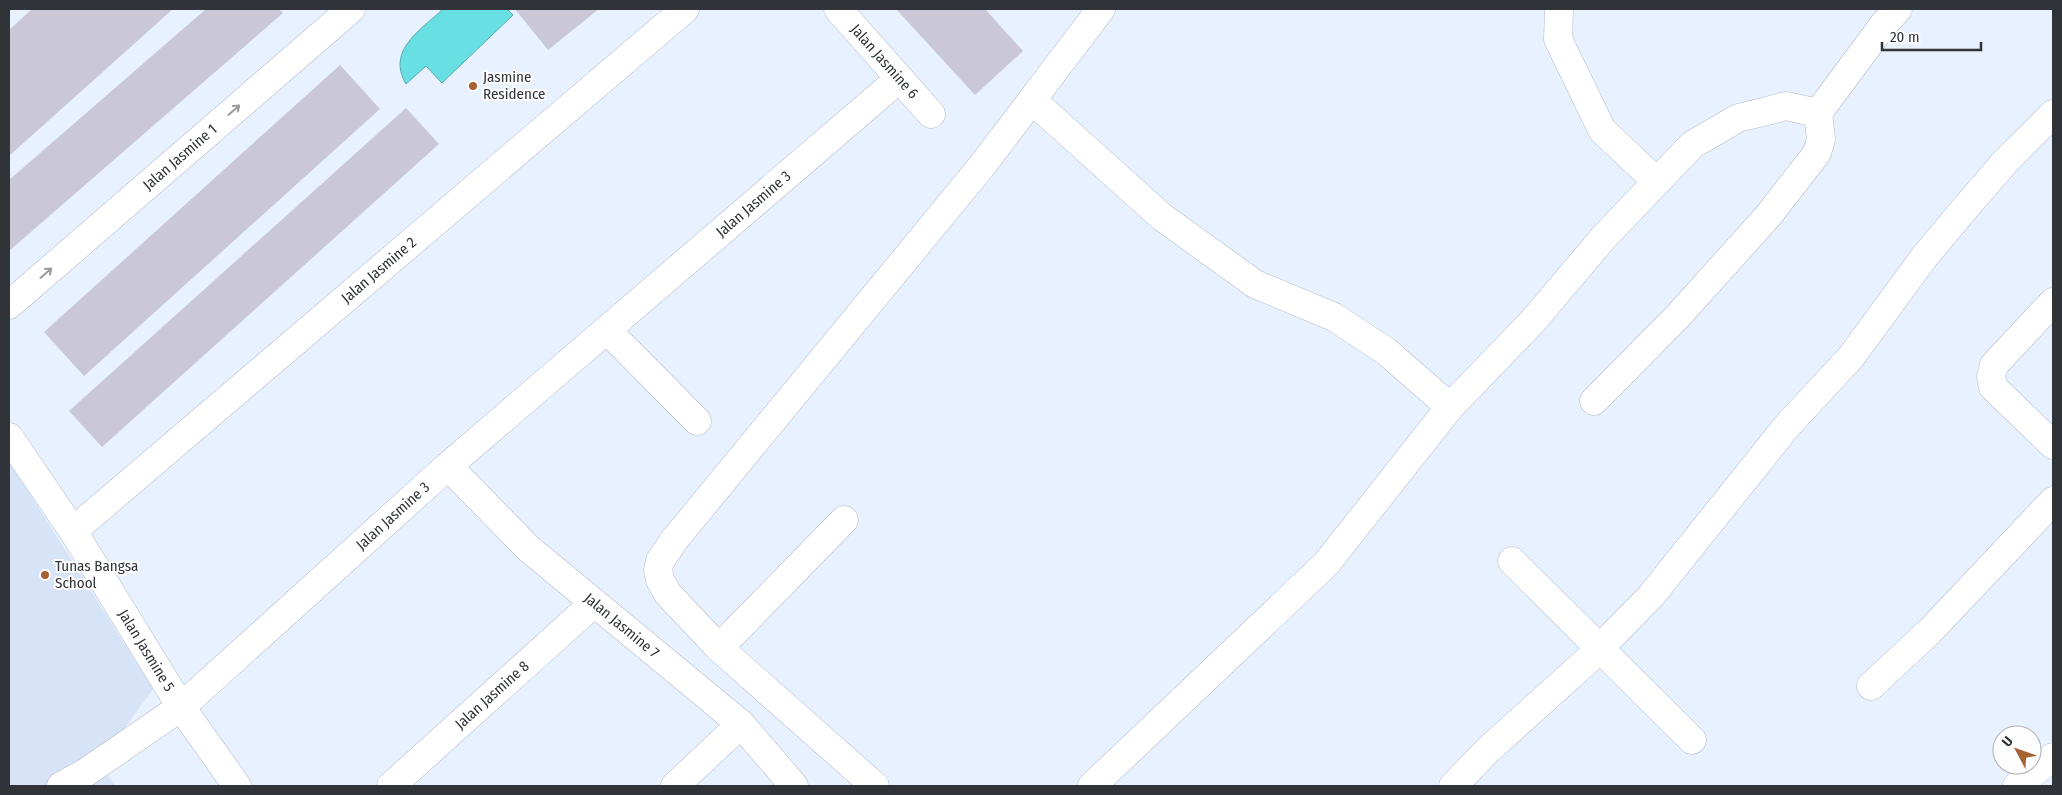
<svg xmlns="http://www.w3.org/2000/svg" width="2062" height="795" font-family="'Fira Sans Condensed',sans-serif">
<style>
.built{fill:#d7e4f8}
.water{fill:#68dfe3;stroke:#57acb0}
.building{fill:#cac8d7}
.lines{fill:none;stroke-linecap:round;stroke-linejoin:round}
.street-casing{stroke:#b2bac7;stroke-width:29}
.street{stroke:#fff;stroke-width:28}
.oneway{stroke:#989a9c}
.poi-dot{fill:#a66233;stroke:#fdfdfd;stroke-width:2}
.labels{text-anchor:middle;stroke-width:4;stroke-linejoin:round;paint-order:stroke}
.street-label{font-size:15px;fill:#303439;stroke:#fdfdfd}
.poi-label{font-size:15px;fill:#303439;stroke:#fdfdfd;text-anchor:start}
</style>
<rect width="100%" height="100%" fill="#e8f1ff"/>
<path class="built" d="M9,461L153,689L100,762L115,786H9Z"/>
<path class="water" d="M443,9H507L513,15L442,83L426,66L406,84C386,50 421,30 443,9Z"/>
<path class="building" d="M32,9H173L9,156V30Z
M206,9H279L283,13L9,251V180Z
M515,9H599L548,50Z
M896,9H985L1023,51L975,95Z
M340,65L380,109L84,376L44,332Z
M406,108L439,144L102,447L69,411Z"/>
<g class="lines">
<defs>
<g id="street">
<path id="s1" d="M838,9L931,114"/>
<path d="M1559,9L1558,39L1602,130L1657,182"/>
<path d="M1032,100L1162,217L1255,284L1334,317L1387,352L1450,407"/>
<path d="M1818,113L1884,24L1898,9"/>
<path d="M2053,302L1994,365L1991,376L1993,387L2053,445"/>
<path id="s2" d="M9,305L351,9"/>
<path d="M607,330L697,421"/>
<path d="M1594,401L1678,316L1768,216L1817,153L1821,139L1818,113"/>
<path id="s3" d="M9,437L73,531L181,707L237,786"/>
<path id="s4" d="M448,466L528,548L741,724L794,786"/>
<path id="s5" d="M73,531L685,9"/>
<path d="M1512,561L1692,740"/>
<path d="M719,648L844,520"/>
<path d="M1871,686L1930,631L2053,501"/>
<path id="s6" d="M61,786L85,773L181,707L448,466L899,79"/>
<path id="s7" d="M391,786L594,603"/>
<path d="M675,786L741,724"/>
<path d="M875,786L719,648L668,594L660,580L658,570L660,561L675,539L981,167L1101,9"/>
<path d="M1092,786L1326,564L1450,407L1533,321L1604,237L1692,145L1738,118L1763,112L1786,106L1818,113"/>
<path d="M1453,786L1489,749L1590,658L1651,596L1787,426L1851,357L1925,256L1967,206L2005,162L2053,114"/>
<path d="M2017,786L2053,757"/>
</g>
</defs>
<use href="#street" class="street-casing"/>
<use href="#street" class="street"/>
</g>
<defs><path id="oneway-shaft" d="M-6 0H5M1.5-3L5.5 0L1.5 3" fill="none" stroke-width="1.6" stroke-linecap="round" stroke-linejoin="round" transform="scale(1.25)"/></defs>
<g class="oneway">
<use href="#oneway-shaft" transform="translate(234 110) rotate(-41)"/>
<use href="#oneway-shaft" transform="translate(46 273) rotate(-41)"/>
</g>
<g class="poi-dot">
<circle cx="473" cy="86" r="5"/>
<circle cx="45" cy="575" r="5"/>
</g>
<g class="labels">
<g class="street-label">
<text dy="5" stroke="none"><textPath href="#s1" startOffset="70">Jalan Jasmine 6</textPath></text>
<text dy="5" stroke="none"><textPath href="#s2" startOffset="226">Jalan Jasmine 1</textPath></text>
<text dy="5" stroke="none"><textPath href="#s6" startOffset="906">Jalan Jasmine 3</textPath></text>
<text dy="5" stroke="none"><textPath href="#s5" startOffset="402">Jalan Jasmine 2</textPath></text>
<text dy="5" stroke="none"><textPath href="#s6" startOffset="429">Jalan Jasmine 3</textPath></text>
<text dy="5" stroke="none"><textPath href="#s4" startOffset="236">Jalan Jasmine 7</textPath></text>
<text dy="5" stroke="none"><textPath href="#s3" startOffset="254">Jalan Jasmine 5</textPath></text>
<text dy="5" stroke="none"><textPath href="#s7" startOffset="136">Jalan Jasmine 8</textPath></text>
</g>
<g class="poi-label">
<text x="483" y="82">Jasmine<tspan x="483" dy="17">Residence</tspan></text>
<text x="55" y="571">Tunas Bangsa<tspan x="55" dy="17">School</tspan></text>
</g>
</g>
<rect width="2062" height="795" fill="none" stroke="#303439" stroke-width="20"/>
<g transform="translate(2017 750) rotate(311)"><circle r="24" fill="#fdfdfd" stroke="#abadaf"/>
<path d="M0-4L9 19L0 12L-9 19Z" fill="#a66233"/>
<text y="-8" font-size="14" font-weight="bold" text-anchor="middle" fill="#303439">U</text>
</g>
<path d="M1882 42v8h99v-8" fill="none" stroke="#303439" stroke-width="2.5"/>
<text x="1890" y="42" font-size="15" fill="#303439" stroke="#fdfdfd" stroke-width="4" paint-order="stroke">20 m</text>
</svg>
